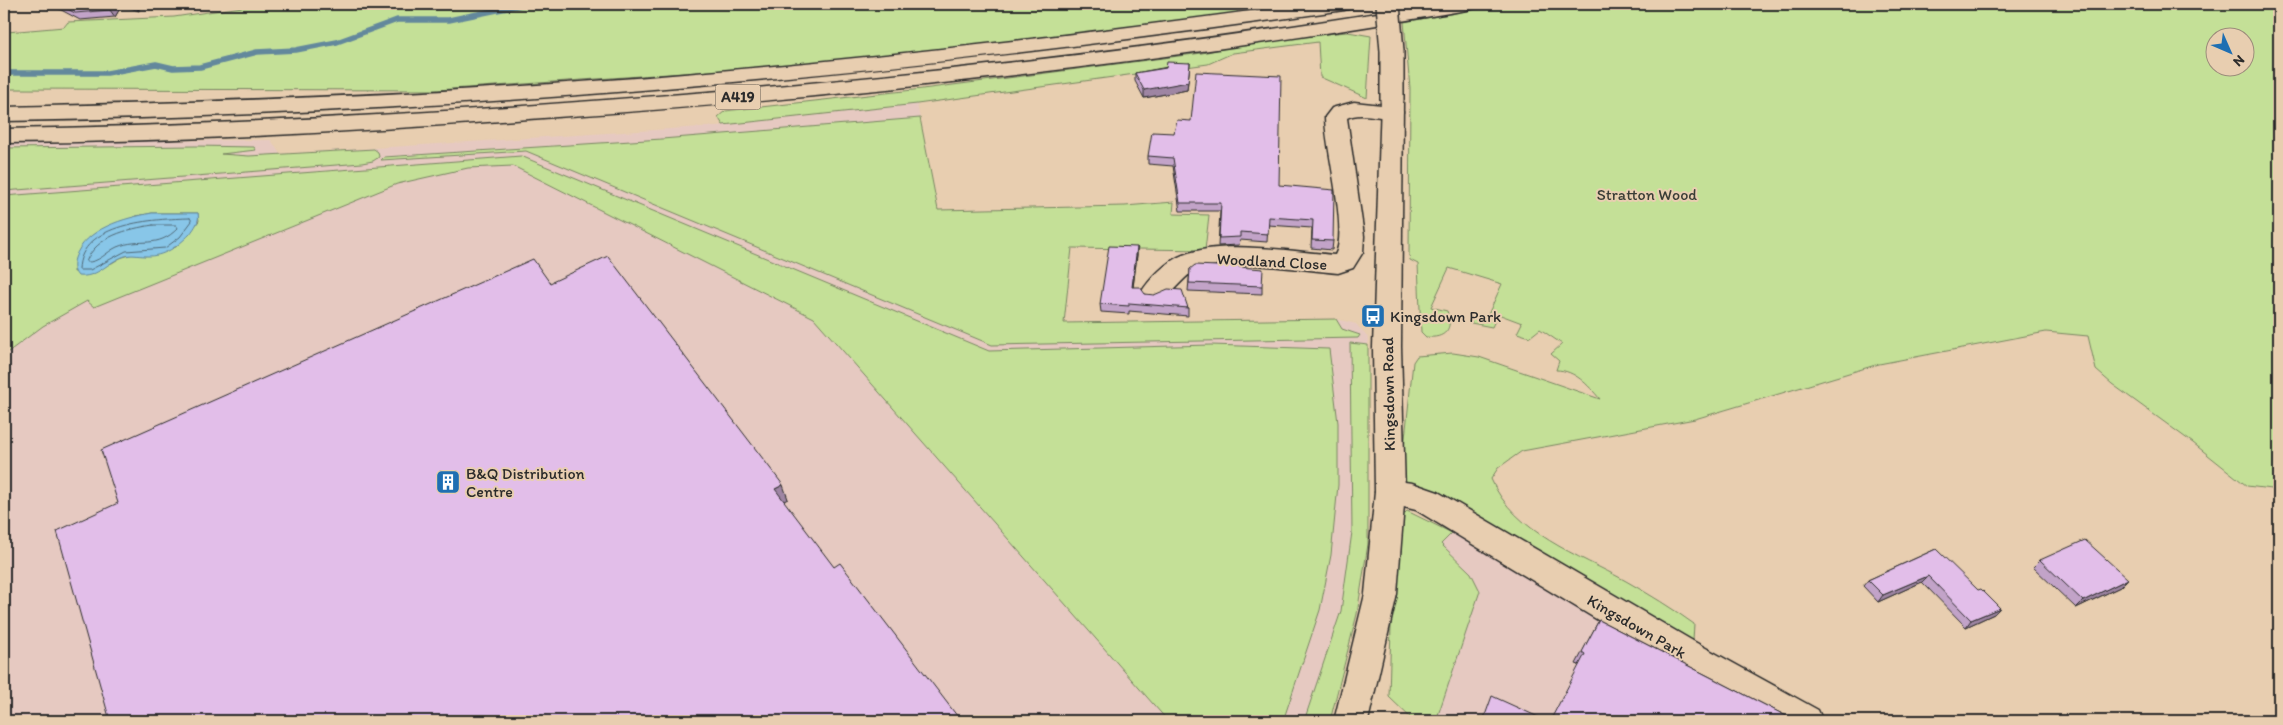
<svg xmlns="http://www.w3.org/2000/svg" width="2283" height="725" font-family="Itim,sans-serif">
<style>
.built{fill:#e6c9c1}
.green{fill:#c4e097;stroke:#788661;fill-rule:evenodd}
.water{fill:#88c6e8;stroke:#63889c}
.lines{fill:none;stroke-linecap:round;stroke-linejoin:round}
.shore{stroke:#506977;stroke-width:1}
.stream{stroke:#63889c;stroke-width:5.5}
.minor-casing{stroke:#2b2b2b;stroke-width:3}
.major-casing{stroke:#2b2b2b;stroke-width:3}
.highway-casing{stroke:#2b2b2b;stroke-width:3}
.minor{fill:#e8ceb0;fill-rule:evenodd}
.major{fill:#e8ceb0;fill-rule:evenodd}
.highway{fill:#e8ceb0;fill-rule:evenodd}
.major-bridge-casing{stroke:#2b2b2b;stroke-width:26;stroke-linecap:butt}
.major-bridge{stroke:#e8ceb0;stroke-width:23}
.wall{fill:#c2a3c8;stroke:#2b2b2b}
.shaded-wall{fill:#9e85a3;stroke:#2b2b2b}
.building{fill:#e2bee9;stroke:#2b2b2b}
.labels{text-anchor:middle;stroke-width:4;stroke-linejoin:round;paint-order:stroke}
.shield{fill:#e8ceb0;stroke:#645c53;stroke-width:1}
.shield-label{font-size:15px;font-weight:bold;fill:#2b2b2b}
.park-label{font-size:16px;fill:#3a3d36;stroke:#e8ceb0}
.street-label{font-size:16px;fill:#2b2b2b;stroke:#e8ceb0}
.poi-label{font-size:16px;fill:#2b2b2b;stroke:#e8ceb0;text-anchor:start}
</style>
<rect width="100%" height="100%" fill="#e8ceb0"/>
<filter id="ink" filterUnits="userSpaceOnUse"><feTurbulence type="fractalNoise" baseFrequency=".02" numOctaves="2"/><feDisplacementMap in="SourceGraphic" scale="10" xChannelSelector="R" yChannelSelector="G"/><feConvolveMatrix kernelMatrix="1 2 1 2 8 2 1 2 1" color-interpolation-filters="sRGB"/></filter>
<g filter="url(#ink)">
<path class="built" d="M917,104L938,210L1072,207V248L1064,323L1336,319L1356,324L1369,339L1368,345L1350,343L1352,532L1341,611L1304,721H4V142L271,140L280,154L717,126Z
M1452,533L1573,606L1776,721H1436L1452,671L1471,573L1441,544Z"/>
<path class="green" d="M262,4H1238L1237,13L918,53L741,69L437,90L4,89V38L7,32L64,27L68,22L174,17Z
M1506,4H2279V490L2247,486L2193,443L2112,384L2096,370L2088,336L2046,332L1879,364L1695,419L1522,451L1498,468L1491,479C1514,533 1579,555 1626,581C1649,594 1672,608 1694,624L1693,641L1404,485L1401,477L1413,362L1417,356L1453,353L1479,357L1600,399C1588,385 1575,370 1556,370L1559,361L1551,354L1562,344L1540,329L1530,337L1517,333L1522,323L1498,314L1492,327L1471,323L1469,318L1471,316L1486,319L1502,284L1449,268L1431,307L1447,311C1454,329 1445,339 1426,337L1421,332L1418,264L1410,260L1409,255L1410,88L1404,22ZM2216,38H2246V68H2216Z
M1348,32L1371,36L1367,98L1320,77L1318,42L1233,53L1208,64L917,104L723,125L718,117L725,111L922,89L1202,53L1276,38Z
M920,118L938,210L1125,206L1174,202L1173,214L1209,215L1205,250L1072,248L1064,323L1336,319L1342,329L1360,335L1358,338L992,345L526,151L381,160L384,157L662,139Z
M196,146L254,147L256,150L221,154L249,156L374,149L378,152L379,157L373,161L362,163L4,191V148Z
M521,156L989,351L1211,345L1329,349L1338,423V485L1331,555L1320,610L1283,721H1168L814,318L513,166L468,168L397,184L94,307L87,301L43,326L4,355V196ZM152,213H198L199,221L176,247L145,256L136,253L120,258L112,263L74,272L75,259L136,216Z
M1350,343L1368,345V544L1357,614L1330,721H1304L1341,611L1352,532Z
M1407,511L1452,533L1441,544L1471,573L1480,591L1436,721H1414L1389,697L1393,556L1403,515Z"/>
<path class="water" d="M152,213H198C200,221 195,227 190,234C178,246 164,257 146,256C136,256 130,253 120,258C105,265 96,278 78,276C73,270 73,265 75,258C85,228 125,218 152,213Z"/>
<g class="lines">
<path class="shore" d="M190,218L192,221L180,237L165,248L126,251L90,270H79C80,222 155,219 190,218Z
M153,225H176L178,228C157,250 141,237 117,247C106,252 99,263 86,262C96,236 128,229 153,225Z"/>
<path class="stream" d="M4,73H107L156,64L173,68L200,67L257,52L296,50L337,42L397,20H449L526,4"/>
<defs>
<path id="minor" d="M1354,102L1400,107L1403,112L1400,117C1383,121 1363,110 1347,118L1364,236L1363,252L1353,268L1338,273C1305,270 1230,259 1201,268C1178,275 1171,307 1145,300L1141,293C1149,279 1167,261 1183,255C1223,239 1293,252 1335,255C1349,231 1325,148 1325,117L1332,108Z
M1390,480L1412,483L1438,492L1693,641L1818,710L1823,721H1774L1669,663L1416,510L1379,501L1375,492L1379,483Z"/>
<path id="major" d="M1392,93L1400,95L1403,100L1401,347L1405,492L1397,594L1368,721H1334L1365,594L1375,492L1373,347L1381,100L1384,95Z"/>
<path id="highway" d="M1302,4H1354L1351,8L1344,10C900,74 453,115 4,121V107C172,103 340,98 508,87C774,70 1039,41 1302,4Z
M1432,4H1477L1474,8L1467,10C1161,63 852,97 543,118C363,131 184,142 4,143V129C235,125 465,112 695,93C942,73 1188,45 1432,4Z"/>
</defs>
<use href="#minor" class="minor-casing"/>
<use href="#major" class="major-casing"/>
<use href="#highway" class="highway-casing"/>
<use href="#minor" class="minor"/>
<use href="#major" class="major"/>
<use href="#highway" class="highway"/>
<defs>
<path id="major-bridge" d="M1388,4L1392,51V100"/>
</defs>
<use href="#major-bridge" class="major-bridge-casing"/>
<use href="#major-bridge" class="major-bridge"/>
</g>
<path class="wall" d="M50,4H138L139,11L122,5L115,17L80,20Z
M1190,63L1187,90L1144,98L1135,81V73Z
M1191,121L1279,185L1333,241L1332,250L1311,248L1312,228L1268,225L1267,242L1240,240L1239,245L1218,246L1220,211H1180L1173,166L1148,164V156L1174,133Z
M1137,247V255L1133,287L1145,294L1188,308V316L1129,311V314L1101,312L1100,304Z
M1239,267L1262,286V294L1188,291L1190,269Z
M1936,549L1994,614L1966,627L1922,582L1878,602L1863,586L1868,580Z
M2040,560L2128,579L2120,587L2076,608L2033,567Z
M1599,620L1796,721L1579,665L1576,664Z"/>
<path class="shaded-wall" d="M114,4H121L122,5L115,17L110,10Z
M134,4H138L139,11Z
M1190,63L1187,90L1144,98V90Z
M1137,247V255L1132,295V287Z
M783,485L788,499L780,503L775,489Z
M1928,576L1922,582L1878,602L1883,595Z
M2128,579L2120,587L2076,608L2083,601Z
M2000,608L1994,614L1966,627L1971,620Z"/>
<path class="building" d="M58,4H114L110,10L75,13Z
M1167,62L1190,63L1188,82L1144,90L1135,73L1166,68Z
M1196,72L1281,76L1279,185L1334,190L1333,241L1312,240L1313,220L1269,217L1268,234L1240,232V237L1219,238L1221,203H1180L1173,158L1148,156L1152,132L1174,133L1177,120L1191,121Z
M1109,246L1137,247L1132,287H1140L1145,294L1154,295L1168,289L1182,290L1188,308L1129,303V306L1100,304Z
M608,256L783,485L775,489L834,567L840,563L961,721H110L57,531L118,503L101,450L533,259L550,283Z
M1217,259H1240L1239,267L1263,269L1262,286L1189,283L1190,269L1195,265L1217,266Z
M2085,540L2128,579L2083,601L2040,560Z
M1936,549L1978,590L1981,589L2000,608L1971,620L1928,576L1883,595L1868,580Z
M1599,620L1796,721H1550L1585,654L1582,652Z
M1492,696L1547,721H1483Z"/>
</g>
<defs>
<symbol id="bus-square" viewBox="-11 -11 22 22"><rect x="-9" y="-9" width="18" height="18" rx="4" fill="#1f6fb2" stroke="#e8ceb0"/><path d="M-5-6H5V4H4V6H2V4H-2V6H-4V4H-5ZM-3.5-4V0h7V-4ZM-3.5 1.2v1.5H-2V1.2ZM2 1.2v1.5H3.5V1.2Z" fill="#fff"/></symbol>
<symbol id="building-square" viewBox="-11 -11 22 22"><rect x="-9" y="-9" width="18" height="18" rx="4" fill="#1f6fb2" stroke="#e8ceb0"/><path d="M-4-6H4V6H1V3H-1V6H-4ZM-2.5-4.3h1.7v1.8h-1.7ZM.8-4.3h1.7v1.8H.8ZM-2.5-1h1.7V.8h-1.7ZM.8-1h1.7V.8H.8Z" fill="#fff"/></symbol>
</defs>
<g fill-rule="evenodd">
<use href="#bus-square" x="1359" y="302" width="28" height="28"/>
<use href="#building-square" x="434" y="468" width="28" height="28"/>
</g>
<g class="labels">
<rect class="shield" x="715.5" y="84.5" width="45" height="25" rx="4"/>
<g class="shield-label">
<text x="738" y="102">A419</text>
</g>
<g class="park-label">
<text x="1647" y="200">Stratton Wood</text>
</g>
<g class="street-label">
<text transform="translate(1272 261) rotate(3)" y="6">Woodland Close</text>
<text transform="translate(1388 394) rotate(-91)" y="6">Kingsdown Road</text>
<text transform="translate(1637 626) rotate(30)" y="6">Kingsdown Park</text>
</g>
<g class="poi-label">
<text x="1390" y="322">Kingsdown Park</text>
<text x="466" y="479">B&amp;Q Distribution<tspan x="466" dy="18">Centre</tspan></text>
</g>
</g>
<rect width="2283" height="725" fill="none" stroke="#e8ceb0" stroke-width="20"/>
<rect x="10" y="10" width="2263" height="705" fill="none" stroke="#2b2b2b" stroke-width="2" filter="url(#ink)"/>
<g transform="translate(2230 52) rotate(135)"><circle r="24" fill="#e8ceb0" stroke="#9c8d7b"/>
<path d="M0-4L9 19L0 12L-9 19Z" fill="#1f6fb2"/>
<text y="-8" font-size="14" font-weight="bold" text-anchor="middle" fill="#2b2b2b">N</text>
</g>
</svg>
